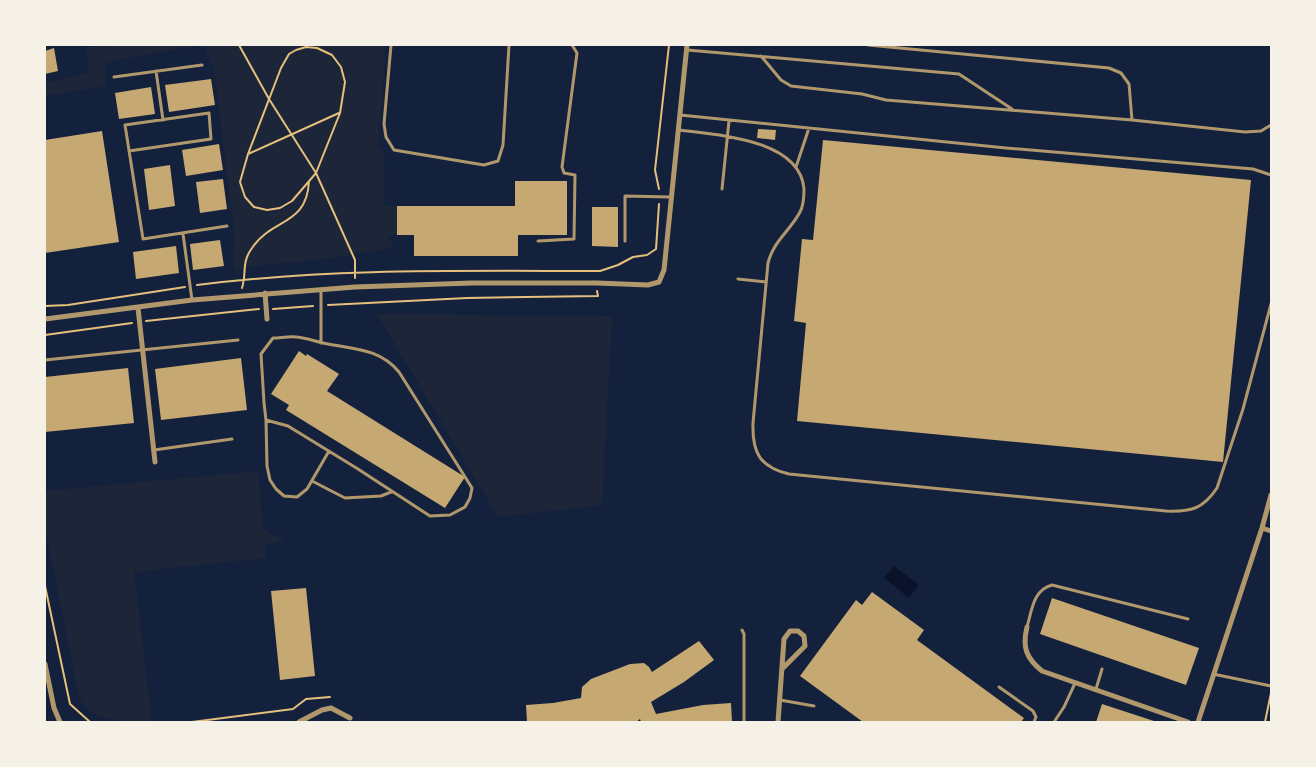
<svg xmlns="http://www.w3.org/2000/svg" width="1316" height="767" font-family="Cabin,sans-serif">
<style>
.green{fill:#1d2539}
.water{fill:#0b132b}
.building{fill:#c6a872}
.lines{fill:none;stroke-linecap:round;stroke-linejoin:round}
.path{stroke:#e5c07b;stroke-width:2}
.service{stroke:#b1986c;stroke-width:3}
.minor{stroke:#b1986c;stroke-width:5}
</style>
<rect width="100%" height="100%" fill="#14213d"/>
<path class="green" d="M127,45H199L105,62L107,86L45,96V83L89,72L86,47Z
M204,45H386L378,147L384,155L385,206H397V235H387L394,247L346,256L250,267L237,271L233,266L235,240L214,68Z
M377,314L612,316L602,505L498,517Z
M258,471L263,529L285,541L265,544L266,558L134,572L152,722C127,722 91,723 79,698L45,528V491Z"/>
<path class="water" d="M894,566L919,585L909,598L884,578Z"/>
<path class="building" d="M54,48L58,71L45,74V51Z
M211,79L215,105L169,112L165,85Z
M151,87L155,114L119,119L115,93Z
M758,129L776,130L775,140L757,138Z
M102,131L119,242L45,253V140Z
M823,140L1251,180L1223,462L797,421L806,323L794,321L802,239L813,240Z
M219,144L223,170L186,176L182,150Z
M170,165L175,206L149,210L144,169Z
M223,179L227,209L200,213L196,182Z
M515,181H567V235H518V256H414V235H397V206H515Z
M592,207H618V247L592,246Z
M220,240L224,266L193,270L190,244Z
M176,246L179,273L136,279L133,252Z
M299,351L306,356L307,354L339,374L327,391L465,477L445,508L286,410L289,405L271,394Z
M241,358L247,410L161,420L155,369Z
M128,368L134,423L45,432V377Z
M306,588L315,676L280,680L271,591Z
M872,592L924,630L917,640L1024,718L1021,722H863L800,676L856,600L862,605Z
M1052,598L1199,648L1186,685L1040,634Z
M699,641L714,660L684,682L651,702L656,714L703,705L731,703L732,722H641L640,719L636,722H527L526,705L553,703L581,698L582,687L591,679L630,664L644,663L649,667L652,672Z
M1102,704L1157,722H1096Z"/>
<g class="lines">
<path class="path" d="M239,45L269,99L316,173L355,260V278
M306,47L317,48L332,55L341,67L345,82L340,113L316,173L292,201L280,208L267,210L254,207L245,197L240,182L248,154L281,68L289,54L296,50Z
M248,154L339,113
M659,189L655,170L669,45
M197,285C330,268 466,271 600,271L618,265L633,257L647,255L656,249L659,204
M242,288C247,272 241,263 252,248C272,218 307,226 309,181
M328,305L467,298L598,296L597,291
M45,306L68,305L185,287
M273,309L313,306
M146,321L259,309
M45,335L132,323
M45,586L70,704L90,722
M192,722L293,709L306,699L330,697
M1265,722L1271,693"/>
<path class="service" d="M391,45L384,124L386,137L394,150L484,165L498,161L503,145L509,45
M868,45L1109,68L1121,73L1129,84L1132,120
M687,50L959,74L1012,109
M761,56L781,80L791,86L862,94L886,100L1132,120L1245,132L1261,131L1271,125
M156,71L163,120
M114,77L202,65
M680,115L1006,148L1253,169L1271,175
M679,130C717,135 800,139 804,189C804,196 804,205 800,212C790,231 774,240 768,263L753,423C752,453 760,467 789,474L1166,511C1191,512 1203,509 1217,488L1243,409L1271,304
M129,151L211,139L209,113L125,125L143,239L227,226
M796,167L809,128
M722,189L729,121
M183,234L192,300
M538,241L574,239L575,175L564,173L562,167L577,53L572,45
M625,241V196L671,197
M738,279L766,282
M321,343V289
M45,360L238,340
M266,420L288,426L358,469L430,516L450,515L465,507L470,498L472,488L399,372C380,349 355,349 328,344C317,342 307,338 297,337C289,336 280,338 273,338L261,354L264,403L266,420L267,466L270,480L276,489L284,496L297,497L307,489L329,451
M154,450L232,439
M312,481L345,498L381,496L391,492
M1027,627C1032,610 1033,590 1052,585L1188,619
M742,630L744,634V722
M1213,674L1271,686
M999,687L1033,711L1036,717L1034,722
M1096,689L1102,669
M780,700L814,706
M1054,722L1064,707L1075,683"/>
<path class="minor" d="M265,293L267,319
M138,308L155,462
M45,319L192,300L355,287L472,283H597L648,285L659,282L664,270L687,45
M1262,528L1271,531
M1027,627C1022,647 1026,658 1042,671L1188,722
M45,664L54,708L60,722
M299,722L322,710L331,708L350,718
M778,722L784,639L790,631H798L804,636L805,646L782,669
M1198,722L1262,528L1271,495"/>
</g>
<rect width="1316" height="767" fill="none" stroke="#f6f1e7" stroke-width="92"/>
</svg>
